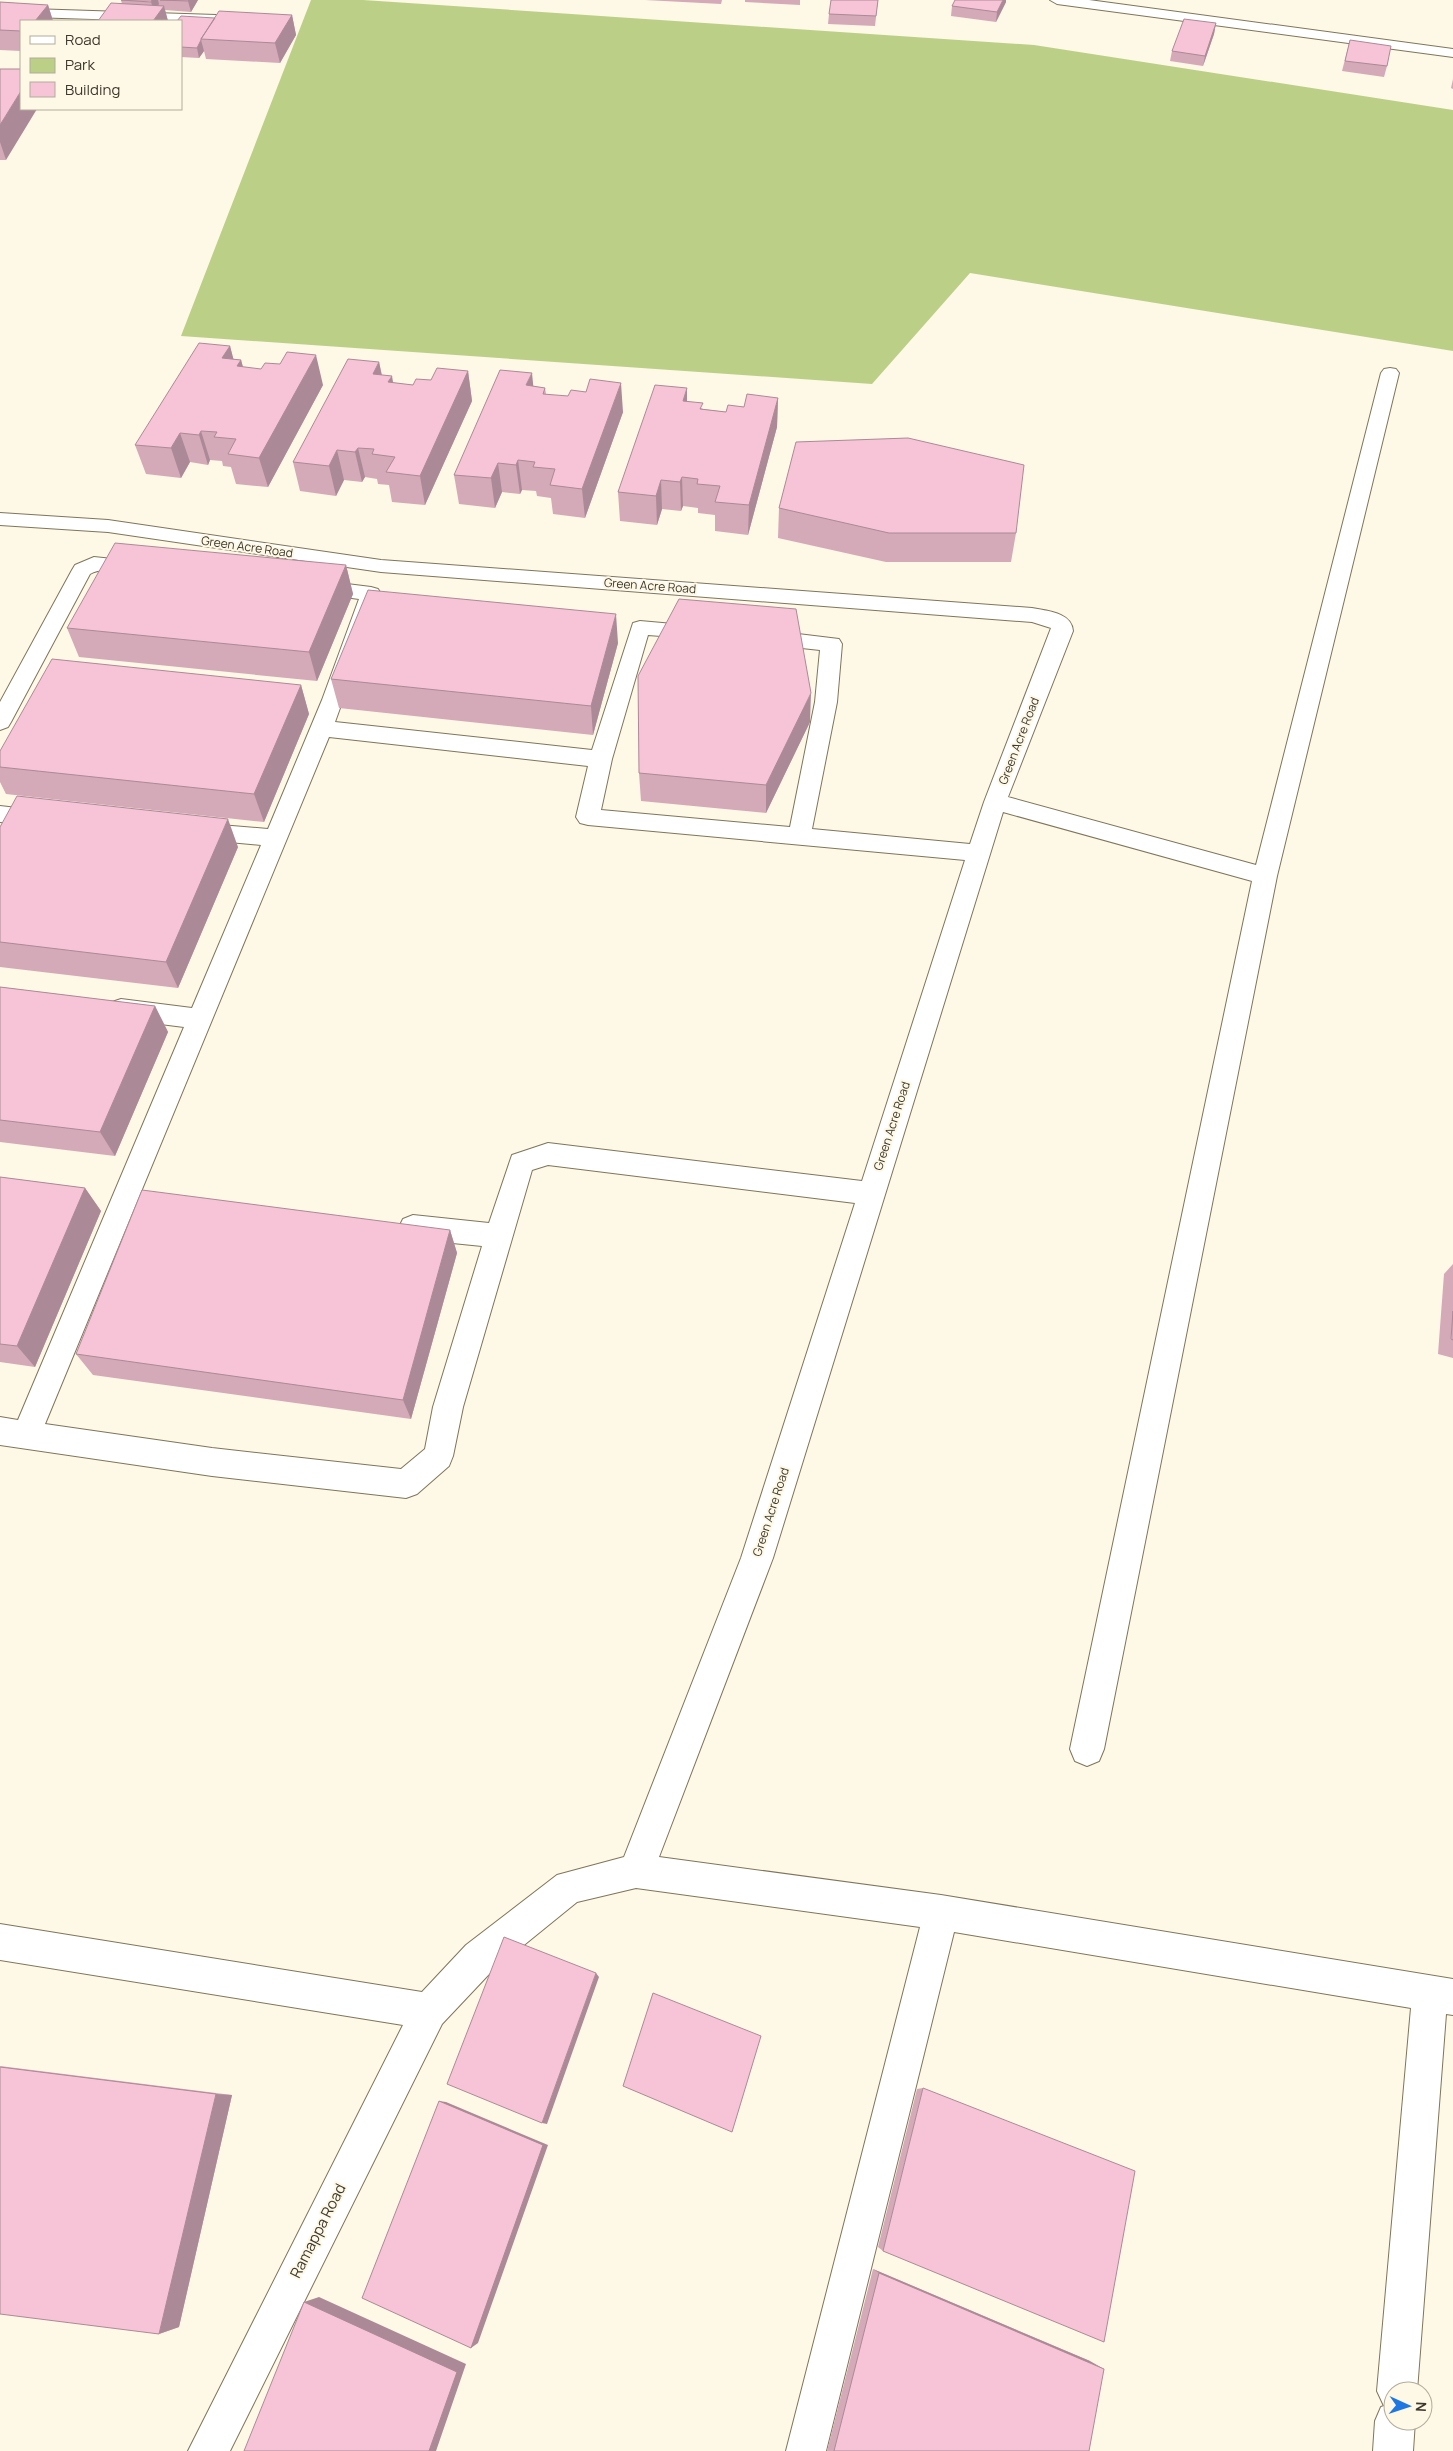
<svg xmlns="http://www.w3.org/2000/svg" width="1453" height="2451" font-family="Manrope,sans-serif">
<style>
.green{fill:#bbcf86}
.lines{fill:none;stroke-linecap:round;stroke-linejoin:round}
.street-casing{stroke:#7e755a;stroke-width:2}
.street{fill:#fff;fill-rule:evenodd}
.wall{fill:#d4a9b8}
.shaded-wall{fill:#ac8996}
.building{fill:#f6c4d6;stroke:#ac8996}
.labels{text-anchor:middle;stroke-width:4;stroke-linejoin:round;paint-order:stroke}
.street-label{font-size:12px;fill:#3d392d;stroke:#fef8e6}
.near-street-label{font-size:15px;fill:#3d392d;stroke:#fef8e6}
</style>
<rect width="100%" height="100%" fill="#fef8e6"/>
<path class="green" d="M311,0H363L1034,45L1453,110V351L970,273L872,384L181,336Z"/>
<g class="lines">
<defs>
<path id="street" d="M1050,0H1089L1453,49V57L1057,4Z
M0,8L216,15L223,19L216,23L0,16Z
M1390,368L1396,369L1399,373L1277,876L1104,1749L1099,1761L1087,1766L1075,1761L1070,1749L1252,881L1003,812L773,1558L659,1857L941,1895L1453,1979V2015L1446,2014L1417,2391H1393V2421H1415L1413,2451H1373L1375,2421L1381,2407L1384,2406L1377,2391L1411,2008L954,1932L826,2451H786L920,1927L636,1888L577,1902L492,1971L442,2024L230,2451H188L403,2025L0,1960V1924L422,1992L466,1945L557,1875L624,1857L741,1558L855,1203L548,1165L532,1170L463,1407L453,1456L449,1466L417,1494L406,1498L212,1476L0,1445V1417L18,1420L184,1027L121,1019L112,1016L108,1009L112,1002L121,999L192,1008L261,845L196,839L188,837L184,831L188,825L196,823L268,829L322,700L359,599L308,592L305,587L308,582L315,580L371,587L378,589L381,594L335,722L592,750L633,623L640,621L707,627L711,632L707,637L700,639L648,635L612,759L601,810L790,827L815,702L820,650L765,644L758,642L754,637L758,632L765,630L839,639L842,644L837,702L812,829L970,844L984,802L1051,628L1032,622L381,572L108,532L0,525V513L108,520L381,560L1032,608C1046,611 1072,612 1073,631L1008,797L1256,865L1381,373L1384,369ZM329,737L588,766L576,817L580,823L588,825L965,860L862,1181L548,1143L512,1155L489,1223L413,1215L403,1219L399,1227L403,1235L413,1239L482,1246L433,1407L425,1449L401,1469L212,1448L45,1424Z
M94,557L141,562L148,563L151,568L148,573C129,578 107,564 90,574L11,722L8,727L0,730V702L72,570L75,565Z
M0,806L52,812L56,818L52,824L44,826L0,822Z"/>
</defs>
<use href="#street" class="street-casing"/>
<use href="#street" class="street"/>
</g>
<path class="wall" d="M121,0H198L191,12L165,10L168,21L122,4Z
M645,0H722L721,4Z
M745,0H800V5L745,2Z
M878,0L875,26L828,24L829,14Z
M0,2L48,5L53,21H21V51L0,50Z
M1006,2L996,22L951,16L952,6Z
M292,15L296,35L280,63L206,59L204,51L199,58L181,57V21L215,18Z
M1216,23L1214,34L1203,66L1170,61L1172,51Z
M1350,40L1387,66L1384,77L1342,71Z
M0,69L6,160H0Z
M1453,79V89L1451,88Z
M230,346L233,359L241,360L243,367L323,385L268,487L236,484L231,467L223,466L222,461L210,460L208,465L190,462L181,478L146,474L135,445Z
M379,362L382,375L393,383L413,385L468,371L472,401L425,505L392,502L389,485L378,484L377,479L365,477L362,482L344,480L336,496L300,491L293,462Z
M533,386L545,388L546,394L623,412L585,518L553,514L551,498L537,496L536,491L522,490L520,494L502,492L495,508L459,504L454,475Z
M778,398L777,427L748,535L715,531V515L698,513V508L683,506L681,511L662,509L657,525L620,521L618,492L687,401L703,409L726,412Z
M779,508L1016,533L1011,562H886L778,538Z
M346,565L353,594L317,681L79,657L67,628Z
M618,643L593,735L339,708L331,679Z
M301,685L309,714L264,822L6,794L0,782V751Z
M810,722L766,813L641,801L639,773Z
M0,827L238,847L178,988L0,967Z
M0,987L155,1006L168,1032L115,1156L0,1142Z
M0,1177L85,1188L101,1211L35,1367L0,1362Z
M450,1230L457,1253L411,1419L93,1375L76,1354Z
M1453,1264V1358L1438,1354L1444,1274Z
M0,2066L232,2095L179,2327L159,2334Z
M923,2088L883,2251L878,2247L917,2089Z
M873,2269L1090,2361L1089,2451H827Z"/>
<path class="shaded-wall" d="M152,0H158L159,4L154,12L151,2Z
M189,0H198L191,12L188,1Z
M1003,0H1006V2L996,22L997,12Z
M48,5L53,21H35Z
M164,6L168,21H153Z
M292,15L296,35L280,63L275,43Z
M1216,23L1214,34L1203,66L1205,56Z
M201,40L204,51L199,58L197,48Z
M21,91V109H37L6,160L0,142V125Z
M230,346L238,376L222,358Z
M316,355L323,385L268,487L259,458Z
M241,360L249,389L237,366Z
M379,362L385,392L373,374Z
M468,371L472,401L425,505L420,476Z
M532,373L535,403L526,385Z
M392,376L397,406L388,382Z
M621,383L623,412L585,518L582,489Z
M687,388V418L683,401Z
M778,398L777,427L748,535L749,505Z
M201,431L210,460L208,465L199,435Z
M180,433L190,462L181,478L171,448Z
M358,448L365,477L362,482L355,452Z
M337,450L344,480L336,496L329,466Z
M518,460L522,490L520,494L516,465Z
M498,463L502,492L495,508L491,478Z
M682,477L683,506L681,511L680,482Z
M661,480L662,509L657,525L656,496Z
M346,565L353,594L317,681L309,652Z
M616,614L618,643L593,735L591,706Z
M301,685L309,714L264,822L254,794Z
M811,693L810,722L766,813V785Z
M228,819L238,847L178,988L166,962Z
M155,1006L168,1032L115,1156L100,1132Z
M85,1188L101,1211L35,1367L17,1346Z
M450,1230L457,1253L411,1419L403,1400Z
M596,1973L599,1977L547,2124L542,2123Z
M216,2094L232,2095L179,2327L159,2334Z
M439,2101L446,2102L548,2145L478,2343L471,2348Z
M873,2269L1090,2361L1104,2369L879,2273Z
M319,2297L466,2364L436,2451H429L304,2302Z"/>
<path class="building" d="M121,0H152L151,2Z
M160,0H189L188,1Z
M831,0H878L876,16L829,14Z
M955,0H1003L997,12L952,6Z
M0,2L48,5L35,21H21V31L0,30Z
M111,3L164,6L153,21H98Z
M219,11L292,15L275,43L201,39Z
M181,16L215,18L201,39V40L197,48L181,47V21H177Z
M1184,19L1216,23L1205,56L1172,51Z
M1350,40L1391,46L1387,66L1345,61Z
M0,69H21V91L0,125Z
M199,343L230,346L222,358L241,360L237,366L261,369L265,363L280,364L287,352L316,355L259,458L228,454L236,439L214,437L217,432L201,431L199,435L180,433L171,448L135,445Z
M348,359L379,362L373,374L392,376L388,382L413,385L416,379L431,380L437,368L468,371L420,476L386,472L395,457L372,454L374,449L358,448L355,452L337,450L329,466L293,462Z
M500,370L532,373L526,385L545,388L543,394L568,396L571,390L586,392L590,379L621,383L582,489L550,485L555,469L533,467L535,462L518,460L516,465L498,463L491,478L454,475Z
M655,385L687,388L683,401L703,403L700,409L726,412L728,405L744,407L747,394L778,398L749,505L715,502L720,486L697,484L698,479L682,477L680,482L661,480L656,496L618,492Z
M908,438L1024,465L1016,533H889L779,508L796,442Z
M115,543L346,565L309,652L67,628Z
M368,590L616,614L591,706L331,679Z
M679,599L796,609L811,693L766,785L639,773L638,676Z
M52,659L301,685L254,794L0,767V751Z
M17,796L228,819L166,962L0,942V827Z
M0,987L155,1006L100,1132L0,1120Z
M0,1177L85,1188L17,1346L0,1344Z
M142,1190L450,1230L403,1400L76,1354Z
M1453,1311V1340L1451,1339Z
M504,1937L596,1973L542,2123L447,2084Z
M653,1993L761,2036L732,2132L623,2086Z
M0,2067L216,2094L159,2334L0,2314Z
M923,2088L1135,2171L1104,2342L883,2251Z
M439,2101L543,2145L471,2348L362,2298Z
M879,2273L1104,2369L1089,2451H834Z
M304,2302L457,2372L429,2451H244Z"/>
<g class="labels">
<g class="street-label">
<text transform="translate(247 547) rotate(8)" y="4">Green Acre Road</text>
<text transform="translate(650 586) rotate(4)" y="4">Green Acre Road</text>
<text transform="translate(1019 741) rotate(-69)" y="4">Green Acre Road</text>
<text transform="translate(892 1126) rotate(-72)" y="4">Green Acre Road</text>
<text transform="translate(771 1512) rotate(-72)" y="4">Green Acre Road</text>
</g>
<g class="near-street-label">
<text transform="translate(318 2231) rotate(-63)" y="5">Ramappa Road</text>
</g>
</g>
<rect x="20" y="20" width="162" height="90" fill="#fef8e6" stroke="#b1ac9c"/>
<rect x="30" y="36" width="25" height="8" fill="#ffffff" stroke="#b1ac9c"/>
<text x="65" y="45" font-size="15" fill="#3d392d">Road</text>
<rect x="30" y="58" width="25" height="15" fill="#bbcf86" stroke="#b1ac9c"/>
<text x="65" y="70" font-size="15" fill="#3d392d">Park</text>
<rect x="30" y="82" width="25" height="15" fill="#f6c4d6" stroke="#b1ac9c"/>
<text x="65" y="95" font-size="15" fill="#3d392d">Building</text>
<g transform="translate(1408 2406) rotate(93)"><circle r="24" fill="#fef8e6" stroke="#b1ac9c"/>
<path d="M0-4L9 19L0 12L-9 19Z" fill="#1f78e2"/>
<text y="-8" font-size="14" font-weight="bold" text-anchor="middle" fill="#3d392d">N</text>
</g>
</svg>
